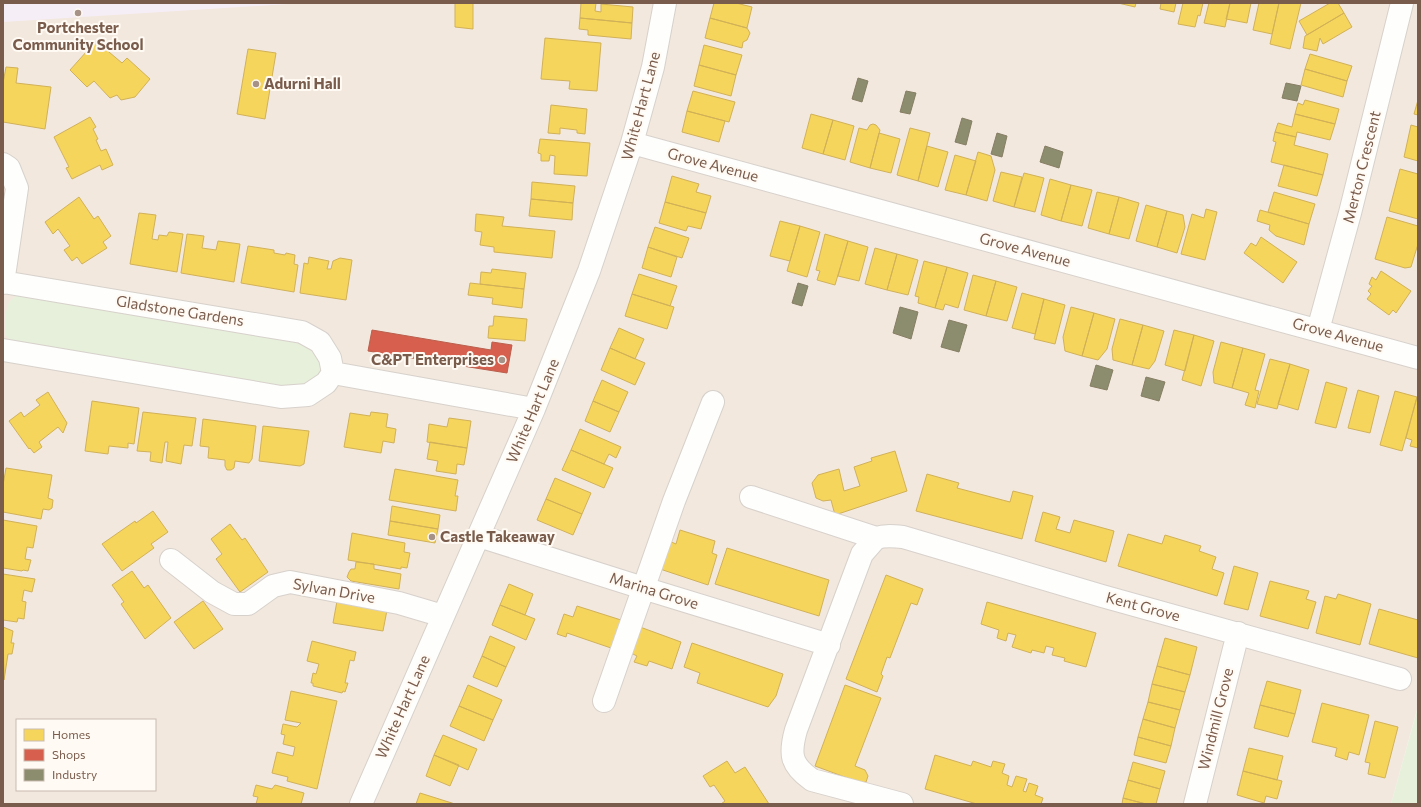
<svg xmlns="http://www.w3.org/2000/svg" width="1421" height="807" font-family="Commissioner,sans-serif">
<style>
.residential{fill:#f2e8de;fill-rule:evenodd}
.education{fill:#f6eef6}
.green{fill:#e7f0db}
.homes{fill:#f6d55c;stroke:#d1b158}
.shops{fill:#d6604d;stroke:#ba5f4d}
.industry{fill:#8c8c6e;stroke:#877e64}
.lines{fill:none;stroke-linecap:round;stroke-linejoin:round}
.minor-casing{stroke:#d7d1cb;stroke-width:24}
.minor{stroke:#fefefd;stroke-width:22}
.poi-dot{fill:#a69286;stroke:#fffaf3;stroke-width:1.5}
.labels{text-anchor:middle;stroke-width:4;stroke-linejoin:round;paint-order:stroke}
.poi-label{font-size:15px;font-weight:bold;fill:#7a5c4d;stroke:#fffaf3;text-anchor:start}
.street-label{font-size:15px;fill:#7a5c4d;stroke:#fffaf3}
</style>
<rect width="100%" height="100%" fill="#f9f5f0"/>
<path class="residential" d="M3,3H1418V706L1391,804H3ZM17,720H155V790H17Z"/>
<path class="education" d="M3,3H304L3,22Z"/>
<path class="green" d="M19,293L300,340L314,348L323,362L322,374L308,387L291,390L12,342L5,334V316L9,302Z
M1418,707V804H1391Z"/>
<path class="homes" d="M455,3H473V29L455,27Z
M581,3H596L595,11L601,12V4L633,7L632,23L580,18Z
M714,3H736L752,7L747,28L710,18Z
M1118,3H1136L1135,7Z
M1161,3H1176L1174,12L1160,9Z
M1183,3H1203L1200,16L1198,15L1195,27L1178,24Z
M1209,3H1230L1225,27L1204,23Z
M1230,3H1251L1247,23L1226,19Z
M1259,3H1279L1272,34L1253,30Z
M1279,3H1301L1290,49L1270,44Z
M1330,3H1338L1344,13L1307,35L1299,21Z
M1344,13L1352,27L1323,44L1320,38L1317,51L1303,48L1305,36Z
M580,18L632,23L631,39L588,35V30L579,29Z
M710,18L747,28L750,33L747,40L743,42L742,48L705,38Z
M545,38L601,43L597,91L569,89L570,81L541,79Z
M96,41L122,63L127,58L150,79L135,97L121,100L117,95L110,98L94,81L87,87L70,70Z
M704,45L742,55L736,75L699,65Z
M248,49L276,53L265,119L237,114Z
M1310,54L1352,66L1347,81L1305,69Z
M699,65L736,75L731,96L694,86Z
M6,67L18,68L16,83L51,87L45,129L3,122V83Z
M1305,69L1347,81L1343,97L1301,85Z
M693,91L735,102L729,122L687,111Z
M1305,100L1339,109L1335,124L1295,114L1298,103L1303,105Z
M1418,100V115L1414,114Z
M551,105L587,109L585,134L577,133V130L560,128V134L548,133Z
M687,111L725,121L719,142L682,132Z
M811,114L833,120L823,154L802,148Z
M1295,114L1335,124L1330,140L1297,132L1296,137L1275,132L1278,123L1292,127Z
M90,117L96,127L93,129L98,139L96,140L101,151L106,149L113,165L102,170L100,165L72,179L66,168L69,167L54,137Z
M833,120L854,126L845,160L823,154Z
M873,124L876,125L880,130L870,168L850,162L859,128L867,130L870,125Z
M1411,125L1418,127V161L1404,157Z
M910,128L930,133L918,181L897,175Z
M1275,132L1296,137L1294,145L1328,154L1323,175L1271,162L1276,142L1273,141Z
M879,133L900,139L891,173L870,168Z
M540,139L590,143L587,176L554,174L555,156L550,155L549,161H541V154L538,153Z
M927,146L948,152L938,187L918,181Z
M978,152L991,156L995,170L987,201L966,195Z
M955,155L976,161L966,195L945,190Z
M1284,165L1323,175L1317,196L1278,186Z
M1400,169L1418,174V219L1389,211Z
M1001,172L1022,177L1014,207L993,201Z
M1024,173L1044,178L1035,212L1014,207Z
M672,176L699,184L696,192L711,196L706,213L665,202Z
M1050,179L1071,185L1061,221L1041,215Z
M532,182L575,186L573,203L531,199Z
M1071,185L1092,190L1082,226L1061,221Z
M1097,192L1119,197L1109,234L1088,228Z
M1274,192L1315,204L1309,224L1268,212Z
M79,197L94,219L98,216L111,236L103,242L107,248L82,264L77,257L72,261L64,250L70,246L58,229L53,234L45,222Z
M1119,197L1139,203L1129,239L1109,234Z
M531,199L573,203L572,220L529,216Z
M665,202L706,213L701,229L688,226L686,231L659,223Z
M1146,205L1167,211L1157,247L1136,241Z
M1206,209L1217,212L1205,260L1181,254L1192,214L1204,218Z
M1260,210L1309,224L1304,245L1276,236L1269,230L1270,225L1257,221Z
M1167,211L1183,215L1185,227L1177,253L1157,247Z
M139,213L156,215L152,239L158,240L159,235L167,236L169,232L183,234L177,272L130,264Z
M476,214L504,217L502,226L555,231L552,258L494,252V247L480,245L482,232L475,231Z
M1387,217L1418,226V244L1411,267L1405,268L1375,259Z
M780,221L800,226L790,261L770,256Z
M800,226L820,232L807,277L787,271Z
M655,227L689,238L682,258L648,247Z
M187,234L204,236L202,248L216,250L218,241L240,244L234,282L181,273Z
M825,234L848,241L835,285L817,280L820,271L816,270Z
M1261,237L1297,262L1283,283L1244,253L1251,243L1256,246Z
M848,241L868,247L859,281L838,276Z
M248,246L274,250V253L285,255L286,253L295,255L294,264L298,265L294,292L241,283Z
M648,247L677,257L671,277L642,268Z
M875,248L897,254L887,290L865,284Z
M897,254L918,260L908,295L887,290Z
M309,257L329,261L327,269H331L333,261L340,258L352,260L346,300L300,293L304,263L308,264Z
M924,261L947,267L935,308L918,303L919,297L915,296Z
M947,267L968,273L958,308L945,304L943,310L935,308Z
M492,269L526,273L524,289L480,284L481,272L491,273Z
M1381,271L1411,291L1396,313L1393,310L1389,315L1367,299L1371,294L1368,291L1372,286L1369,284L1372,277L1376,280Z
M639,274L677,286L670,306L632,294Z
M973,275L996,281L986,316L964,310Z
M996,281L1017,287L1007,321L986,316Z
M470,283L524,289L522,308L492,304L493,298L468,295Z
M1022,293L1044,299L1035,334L1012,328Z
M632,294L674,307L667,329L625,316Z
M1044,299L1065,305L1055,344L1034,339Z
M1071,307L1094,313L1082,356L1065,351L1063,337Z
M1094,313L1115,319L1107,349L1098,360L1082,356Z
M494,316L527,319L525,341L488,338L489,326H493Z
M1120,319L1143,325L1132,365L1113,360L1112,349Z
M1143,325L1164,331L1155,361L1149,369L1132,365Z
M619,328L644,339L635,359L610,348Z
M1174,330L1194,335L1185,371L1165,365Z
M1194,335L1214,341L1201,386L1182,380Z
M1221,342L1243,348L1232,388L1214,383L1213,372Z
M610,348L645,363L635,385L601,370Z
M1243,348L1265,354L1255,390L1259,391L1255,408L1245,405L1249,393L1232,388Z
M1270,359L1290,364L1277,409L1257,404Z
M1290,364L1309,370L1298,410L1278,404Z
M602,380L628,392L619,412L593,401Z
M1326,382L1347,388L1336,428L1315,423Z
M1358,390L1379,396L1370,433L1348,428Z
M1395,391L1417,397L1402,451L1380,445Z
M48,392L67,423L63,433L58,427L39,442L42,447L34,453L30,448L29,449L9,421L21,412L24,417L40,405L36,400Z
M1417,397H1418V448L1410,446L1412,440L1406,438Z
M92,401L139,408L134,444L128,443V448L109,446L108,454L85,451Z
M593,401L619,412L610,432L585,421Z
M143,412L196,418L192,446L184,445L181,464L166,461L168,442H165L162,463L150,461L151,452L137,451Z
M371,412L388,414L386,427L396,429L394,443L383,441L381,453L344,447L350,413L370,416Z
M449,418L471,421L467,448L427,442L429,424L447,427Z
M203,419L256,426L252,459L249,463L235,461L234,468L231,470H227L225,466V460L208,458L209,447L200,446Z
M263,426L309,431L304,464L300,466L259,461Z
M580,429L621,447L616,458L609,454L604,464L571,450Z
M430,442L467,448L464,465L457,464L456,474L436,471L438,461L427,459Z
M571,450L613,468L604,488L562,470Z
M895,451L907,491L835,515L831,500L823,501L816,498L812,483L818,475L839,469L844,491L860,486L854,467L872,461L871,458Z
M6,468L52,475L48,498L53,500L52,508L49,510L43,509L41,519L3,512V485Z
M395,469L458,480L455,496H458L456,511L389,500Z
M927,474L959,483L957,488L1010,502L1013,491L1033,496L1022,539L916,511Z
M555,478L591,493L582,514L546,499Z
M546,499L582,514L573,535L537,520Z
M392,506L440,515L438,529L390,521Z
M153,511L168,532L151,544L154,548L122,571L102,544L135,521L136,523Z
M1043,512L1060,517L1056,529L1070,533L1074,520L1114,531L1106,562L1035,541Z
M3,520L37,526L33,548L27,547L25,559L31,560L28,571L23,570L22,571L3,568Z
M390,521L438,529L435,543L388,535Z
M230,524L242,540L245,538L268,572L240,592L216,559L222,554L211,539Z
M680,530L715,541L712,553L717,555L708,585L660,569L669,541L676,544Z
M352,533L405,543L404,552L410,553L407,568L401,567V569L348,560Z
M1128,534L1162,544L1165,535L1201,546L1199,551L1216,557L1212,569L1224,573L1217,596L1118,566Z
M727,548L829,580L819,616L715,584Z
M356,562L374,564V569L401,574L399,589L351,581L347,577L349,572L351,569H355Z
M1234,566L1258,573L1248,610L1224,604Z
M132,571L144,588L148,585L171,618L145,639L121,604L124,602L112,585Z
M3,574L35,579L32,592L24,590L22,601L26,602L24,619L18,618L17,622L3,620Z
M886,575L923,589L917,605L911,603L890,658L887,657L881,674L883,676L877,692L846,679Z
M1270,581L1309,591L1306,599L1316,602L1308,629L1260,616Z
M509,584L533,594L525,615L500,605Z
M1338,594L1371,604L1360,645L1316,633L1325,596L1336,599Z
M203,601L223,629L194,649L174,622Z
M337,601L387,610L383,631L333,623Z
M987,602L1096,633L1086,667L1064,661L1065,658L1052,655L1054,648L1046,646L1044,653L1032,650L1031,653L1012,647L1016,635L1008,633L1006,641L997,638L999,630L981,624Z
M500,605L535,619L526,640L492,625Z
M577,606L621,620L611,648L567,633L566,637L557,634L564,614L573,617Z
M1379,609L1418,620V658L1369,644Z
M3,627L13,631L11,643H14L12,654H8L4,680Z
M640,627L681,642L672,669L649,661L647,666L634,662L637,656L631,653Z
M490,636L515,647L506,667L482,656Z
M1165,638L1197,647L1190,675L1157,666Z
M312,641L356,652L354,661L350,660L345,683H348L345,692L343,691L342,693L313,686V683H311L313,673L316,674L319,664L307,661Z
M692,643L783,674L776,696L768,707L697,683L700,673L684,667Z
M482,656L506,667L497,687L473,677Z
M1157,666L1190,675L1185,692L1152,684Z
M1267,681L1301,690L1295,714L1260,705Z
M1152,684L1185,692L1180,710L1148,702Z
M468,685L502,700L493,720L459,706Z
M845,685L881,698L855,766L865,770L868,776L866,782L861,783L815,766Z
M291,691L337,701L317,789L287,781L288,777L272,773L277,752L293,756L295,747L283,744L285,735L281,734L283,724L297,727L301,723L285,720Z
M1148,702L1180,710L1175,728L1143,719Z
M1322,703L1369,715L1359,755L1349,752L1347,760L1335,756L1337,748L1312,742Z
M1260,705L1295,714L1288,737L1254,728Z
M459,706L493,720L484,741L450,726Z
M1143,719L1175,728L1171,746L1138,737Z
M1375,721L1398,727L1385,778L1368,774L1370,763L1365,762Z
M443,735L477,749L468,770L434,755Z
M1138,737L1171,746L1166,763L1134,755Z
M1249,748L1283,756L1277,780L1243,771Z
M434,755L459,765L450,786L426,776Z
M935,755L971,766L973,761L991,767L993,761L1005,764L1002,773L1009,776L1007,785L1012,787L1016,776L1027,779L1023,791L1026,792L1029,783L1038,786L1035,795L1043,798L1041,804H977L925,789Z
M727,761L735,773L745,767L769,804H721L725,801L714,785L710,787L703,776Z
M1133,762L1165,771L1160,789L1128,780Z
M1243,771L1282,781L1277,799L1266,796L1264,803L1237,795Z
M1128,780L1160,789L1156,804H1146L1123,798Z
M256,785L272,789L275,785L304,793L301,804H256L258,797L253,796Z
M420,793L455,804H416Z
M1123,798L1146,804H1122Z"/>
<path class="shops" d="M372,330L491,350L492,342L512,345L507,373L368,351Z"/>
<path class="industry" d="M858,78L868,81L862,102L852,99Z
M1286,83L1301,86L1297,101L1282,98Z
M906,91L916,93L910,114L900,112Z
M962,118L972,121L966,145L955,142Z
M997,133L1007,136L1002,157L991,154Z
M1045,146L1063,152L1059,168L1040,162Z
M798,283L808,286L802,306L792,303Z
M900,307L918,312L911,339L893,333Z
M949,320L967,325L959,352L941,347Z
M1096,365L1113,370L1107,390L1090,386Z
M1146,377L1165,382L1159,401L1141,396Z"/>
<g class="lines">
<defs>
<path id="minor" d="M632,143L1418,358
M3,164L9,168L17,188L3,283
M1318,330L1350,213L1402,3
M3,350L281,397L308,395L326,383L333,373L330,358L320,342L302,332L3,282
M333,373L534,409
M751,497L876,538
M479,536L643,588L829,645
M171,560L212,592L234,604H248L273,586L290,582L399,603L443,616
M604,701L674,501L713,402
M361,804L534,409L589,271L632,143L653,67L665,3
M902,804L812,780C791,765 789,755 796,730L862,554L876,538C885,535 894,536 903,537L1102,596L1400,679
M1195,804L1238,633"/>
</defs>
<use href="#minor" class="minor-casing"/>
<use href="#minor" class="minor"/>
</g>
<g class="poi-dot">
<circle cx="78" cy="13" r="4"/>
<circle cx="256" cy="84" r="4"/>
<circle cx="502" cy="360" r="4"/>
<circle cx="432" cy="537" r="4"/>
</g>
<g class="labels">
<g class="poi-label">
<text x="78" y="33" text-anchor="middle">Portchester<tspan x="78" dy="17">Community School</tspan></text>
<text x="264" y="89">Adurni Hall</text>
<text x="494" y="365" text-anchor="end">C&amp;PT Enterprises</text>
<text x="440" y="542">Castle Takeaway</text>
</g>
<g class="street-label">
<text transform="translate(641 106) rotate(-75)" y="5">White Hart Lane</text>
<text transform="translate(713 165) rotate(15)" y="5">Grove Avenue</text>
<text transform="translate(1362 167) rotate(-76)" y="5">Merton Crescent</text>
<text transform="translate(1025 250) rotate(15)" y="5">Grove Avenue</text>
<text transform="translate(180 311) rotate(9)" y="5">Gladstone Gardens</text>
<text transform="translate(1338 335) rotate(15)" y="5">Grove Avenue</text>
<text transform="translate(533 411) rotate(-67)" y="5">White Hart Lane</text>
<text transform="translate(334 591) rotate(10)" y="5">Sylvan Drive</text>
<text transform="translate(654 591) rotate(17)" y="5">Marina Grove</text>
<text transform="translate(1143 607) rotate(15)" y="5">Kent Grove</text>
<text transform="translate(403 707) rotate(-66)" y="5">White Hart Lane</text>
<text transform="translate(1216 719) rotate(-76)" y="5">Windmill Grove</text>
</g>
</g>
<rect width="1421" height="807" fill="none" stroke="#7a5c4d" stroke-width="8"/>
<rect x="16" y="719" width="140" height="72" fill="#fffaf3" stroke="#cabbb1"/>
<rect x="24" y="729" width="20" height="12" fill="#f6d55c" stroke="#cabbb1"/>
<text x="52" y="739" font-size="12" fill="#7a5c4d">Homes</text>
<rect x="24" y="749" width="20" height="12" fill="#d6604d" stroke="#cabbb1"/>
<text x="52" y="759" font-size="12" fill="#7a5c4d">Shops</text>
<rect x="24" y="769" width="20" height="12" fill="#8c8c6e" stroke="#cabbb1"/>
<text x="52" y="779" font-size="12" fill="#7a5c4d">Industry</text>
</svg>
